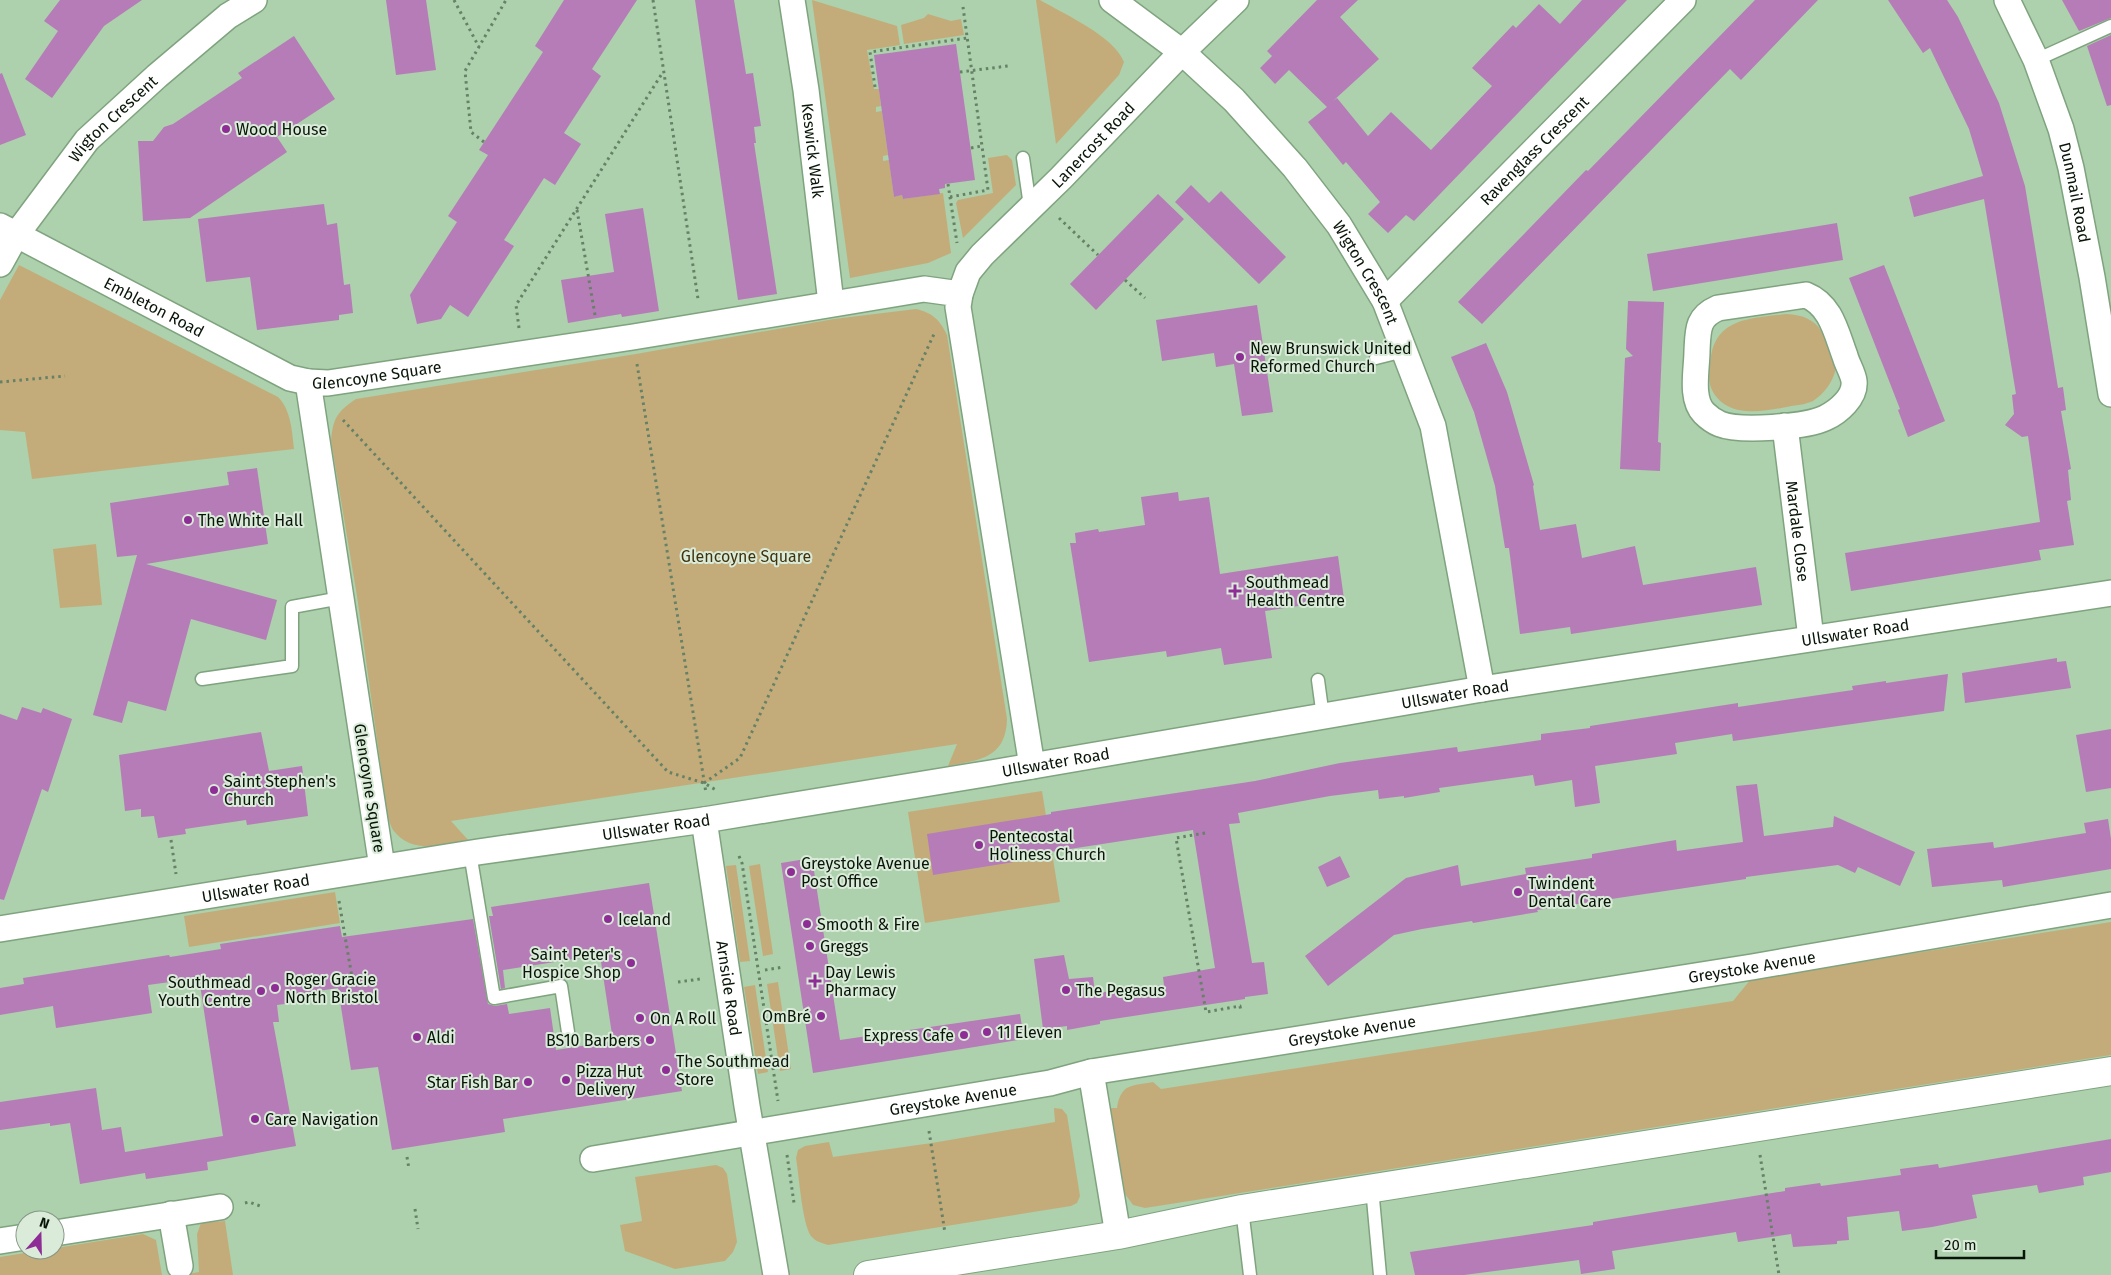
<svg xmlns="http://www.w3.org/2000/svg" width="2111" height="1275" font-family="'Fira Sans',sans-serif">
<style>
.green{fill:#c4ac7a}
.building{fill:#b57cb8}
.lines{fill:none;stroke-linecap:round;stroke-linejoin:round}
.service-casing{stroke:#7fa37f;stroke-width:15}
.minor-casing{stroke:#7fa37f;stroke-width:28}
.tertiary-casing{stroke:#7fa37f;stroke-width:30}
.path{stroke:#668166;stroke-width:3;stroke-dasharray:2.5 4;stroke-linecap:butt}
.service{stroke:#fff;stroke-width:12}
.minor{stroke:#fff;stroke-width:25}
.tertiary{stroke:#fff;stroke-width:28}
.poi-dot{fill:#8e2d95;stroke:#daecd9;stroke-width:2}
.labels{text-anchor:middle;stroke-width:4;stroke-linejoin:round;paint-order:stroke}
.street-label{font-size:16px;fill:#081508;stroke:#daecd9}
.poi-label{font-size:16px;fill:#081508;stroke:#daecd9;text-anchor:start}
.park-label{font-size:16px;fill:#41320e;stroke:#daecd9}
</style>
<rect width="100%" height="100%" fill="#acd1ac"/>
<path class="green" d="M812,0L897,26L900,45L867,50L874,89H879L881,106L876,107V112L882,111L888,155L883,156V161L889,160L894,197L902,195L903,199L943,193L951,253L928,263L850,278Z
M1036,0H1040C1064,14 1114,36 1124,62L1119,75L1056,144Z
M928,14L951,21L961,19L964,35L904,44L901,25L924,18Z
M1007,155L1012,160L1016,185L963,238L956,203L958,200L993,193L988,158Z
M19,265L278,397C291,410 292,431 294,449L32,479L25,432L0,430V300Z
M916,309C933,313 940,320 947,335L1007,719C1006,758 980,760 948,766L957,744L451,821L469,841C442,845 412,855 393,830C390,825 388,817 387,811L357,596L331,441C333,418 337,412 356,399L636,354L834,319Z
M1786,314C1822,315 1826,338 1836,367C1834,381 1824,394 1813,401C1805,405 1795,405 1787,407C1761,412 1726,418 1712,390C1707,380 1710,367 1711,356C1717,317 1754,318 1786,314Z
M96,544L102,605L60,608L53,549Z
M1042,791L1060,902L925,923L908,812Z
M760,864L773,954L763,956L749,866Z
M736,865L750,961L740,962L726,866Z
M335,892L340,923L189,947L184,916Z
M2111,922V1055L1145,1208L1133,1205L1125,1194L1108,1108H1117C1121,1083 1132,1086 1153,1082L1161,1089L1733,1001L1751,979Z
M778,982L791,1069L780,1071L767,984Z
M755,985L768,1072L758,1074L744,987Z
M1054,1108L1062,1109L1067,1115L1080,1196L1077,1203L1071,1206L828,1245C822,1243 816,1242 811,1236C802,1223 799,1175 796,1158L798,1150L805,1146L829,1142L833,1157L932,1143L1055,1122Z
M716,1165L723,1168L727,1174L737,1242L733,1252L725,1261L675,1269L625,1251L620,1225L642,1221L635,1177Z
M225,1221L233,1275H183L199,1272L197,1234L201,1223Z
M143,1234L156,1240L162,1275H0V1257Z"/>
<path class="building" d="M60,0H142L104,26L52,98L25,79L58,31L44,21Z
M386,0H426L436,70L396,75Z
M564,0H637L592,69L601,76L564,133L581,144L555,185L544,178L504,240L514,246L468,317L450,305L441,319L417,324L410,295L457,222L448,216L488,155L479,150L543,52L535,46Z
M695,0H734L746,74L753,73L761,126L754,127L756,143H754L777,294L738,300Z
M1317,0H1358L1340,17L1379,59L1333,101L1337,98L1368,136L1391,112L1431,150L1492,86L1472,68L1513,25L1516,28L1539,4L1560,24L1582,0H1627L1414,221L1406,215L1388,233L1368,214L1380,202L1346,162L1343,165L1308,122L1327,107L1289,70L1275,84L1260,68L1272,56L1267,51Z
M1755,0H1818L1741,80L1730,69L1482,324L1458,302L1586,170L1588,171Z
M1888,0H1947L1958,17L1999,103L2025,186L2058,388L2063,387L2066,410L2061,411L2071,469L2068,470L2071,500L2067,501L2074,545L2039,550L2041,560L1851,591L1845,553L2040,522L2028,436L2022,437L2005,425L2014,414L2012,395L2016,394L1984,199L1914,217L1909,197L1983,176L1969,129L1930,48L1923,53Z
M2062,0H2111V18L2079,31Z
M2111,35V105L2107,106L2087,46Z
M294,36L335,99L277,137L287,152L190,218L143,221L138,141H153L164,127L173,124L242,78L238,73Z
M956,44L975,180L945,184V188L939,189L940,194L903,199L902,195L894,197L874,55Z
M2,73L26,135L0,145V74Z
M1191,185L1209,203L1221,191L1286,257L1259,284L1175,202Z
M1158,194L1184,219L1096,310L1070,284Z
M324,204L327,225L337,223L344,285L350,284L353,313L339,315V320L257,330L250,277L206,282L198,219Z
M643,208L659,311L622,317L621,314L568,323L561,280L614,272L605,214Z
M1837,223L1843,260L1653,291L1647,254Z
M1884,265L1945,421L1908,437L1898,410L1900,409L1849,278Z
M1628,301L1664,302L1658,442L1661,443L1660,471L1620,469L1625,358L1633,356L1626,349Z
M1257,305L1273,412L1242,416L1234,364L1216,367L1214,353L1162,361L1156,320Z
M1486,343L1507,392L1534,485L1533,486L1540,530L1576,524L1582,558L1635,546L1643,585L1756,567L1762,605L1571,634L1570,627L1520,634L1509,548H1505L1495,486L1474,412L1451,357Z
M257,468L268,544L146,564L277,600L266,640L191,619L166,711L128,701L122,723L93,715L137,555L117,557L110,503L229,485L227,472Z
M1178,492L1179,501L1209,497L1220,574L1338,556L1344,599L1265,611L1272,658L1224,665L1221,648L1167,657L1166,651L1089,662L1070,543H1076L1075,533L1098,529L1099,532L1145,525L1141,497Z
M2057,658V662L2066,661L2071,688L1965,703L1962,673Z
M1948,674L1944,711L1733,741L1732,734L1675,743L1677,754L1595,766L1600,803L1575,807L1572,780L1535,786L1533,775L1439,788L1440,792L1404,798V796L1379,799L1378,790L1330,796L1238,813L1240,823L1229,824L1238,881L1252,963L1264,962L1268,994L1245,997V999L1100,1021V1024L1067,1030V1026L1043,1029L1034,959L1064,955L1069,979L1093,977L1095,993L1164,985L1163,977L1215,968L1193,830L1031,855L1014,859V862L933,875L927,834L1051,814V812L1255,781L1340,763L1457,747L1458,752L1541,740V734L1590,728V726L1738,703V707L1853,690L1852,686L1886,681V683Z
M22,707L41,713L43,708L72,719L48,792L42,789L4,900L0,899V714L17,720Z
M2111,729V788L2086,792L2076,735Z
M261,732L269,771L302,766L308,816L247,825L246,820L185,829L186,834L158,838L154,816L141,817V809L125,811L119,755Z
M1757,784L1764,836L1833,827L1834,816L1915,852L1900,886L1858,867L1855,873L1838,865L1746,877V879L1537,910L1538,912L1473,923L1472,921L1422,929L1394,935L1328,986L1305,956L1406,878L1458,865L1461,886L1526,874L1525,868L1592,858V854L1676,840L1677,851L1743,842L1736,786Z
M2108,819L2111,839V869L2003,887L2002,880L1932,887L1927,849L1993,842L1994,848L2086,833L2084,823Z
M1340,856L1350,877L1327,887L1318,867Z
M812,858L840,1040L1020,1014L1024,1039L813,1073L781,863Z
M649,883L682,1091L503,1119L505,1132L392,1150L378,1067L351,1070L338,988L291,995L292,1003L277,1005L279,1022H273L296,1146L207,1162L208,1170L146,1179L145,1173L80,1184L70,1123L50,1126V1123L0,1130V1102L96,1088L102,1130L121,1127L125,1152L223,1136L199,978L148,985L152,1013L56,1028L53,1006L0,1015V988L24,984L23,978L169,955L170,957L221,949L220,944L340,926L342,937L473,919L488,1004L495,1006L507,1004L509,1014L550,1008L556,1050L613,1041L600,955L503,970L505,988L501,989L489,916H493L491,907Z
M2111,1139V1172L2083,1177L2084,1185L2039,1193L2037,1185L1972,1195L1977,1218L1932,1227L1902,1231L1899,1211L1847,1217L1849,1240L1837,1241V1244L1793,1247L1791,1234L1738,1242L1736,1232L1612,1251L1615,1269L1581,1274L1579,1260L1464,1275H1415L1410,1252L1593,1225V1222L1785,1191V1188L1820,1183L1821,1186L1901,1175L1900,1169L1938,1164L1939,1168Z"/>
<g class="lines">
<defs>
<path id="service" d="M2036,60L2111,26
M1023,158L1030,206
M1376,358L1404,351
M202,679L292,666V607L341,598
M1318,680L1323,717
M470,853L494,998L561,986L568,1032
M1372,1188L1380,1275
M1242,1209L1250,1275"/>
<g id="minor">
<path id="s1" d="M792,0L806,90L831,303"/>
<path id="s2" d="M1112,0L1182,52L1234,100L1295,168L1339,225L1385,301L1433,426L1482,689"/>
<path id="s3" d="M2007,0L2036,60L2061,129L2071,168L2092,277L2111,394"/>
<path id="s4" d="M0,226L290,378L308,382"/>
<path id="s5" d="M0,264L16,235L87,140L157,76L228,16L254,0"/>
<path id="s6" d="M960,294L968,272L982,255L1061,178L1182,52L1236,0"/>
<path d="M1806,295C1831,305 1836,332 1845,356C1847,364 1853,373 1854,381C1856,397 1838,412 1825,418C1806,427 1740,432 1720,424C1715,422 1708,417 1704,413C1690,399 1697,369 1697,351C1698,330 1697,317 1718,308Z"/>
<path id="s7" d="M1385,301L1683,0"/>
<path id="s8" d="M1785,426L1811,638"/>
<path id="s9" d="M704,820L747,1106L776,1275"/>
<path id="s10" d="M382,867L308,382L328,383L633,337L924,289L960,294L958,307L1032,766"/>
<path id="s11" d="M0,929L478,852L704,820L991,773L1482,689L2111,593"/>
<path d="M1091,1072L1118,1235"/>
<path id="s12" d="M593,1159L1050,1083L1091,1072L1752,967L2111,905"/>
<path d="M171,1214L180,1266"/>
<path d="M55,1233L220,1207"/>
<path d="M0,1241L25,1237"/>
</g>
<path id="tertiary" d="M868,1275L1118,1235L1242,1209L2111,1071"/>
</defs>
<use href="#service" class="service-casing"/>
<use href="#minor" class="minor-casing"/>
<use href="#tertiary" class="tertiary-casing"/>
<path class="path" d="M454,0L479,47
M653,0L698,299
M960,72L1008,66
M875,87L870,52L967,38
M484,142L471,132L465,71L506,0
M971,148L982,146
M948,184L957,243
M950,197L988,190L963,7
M577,210L595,315
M1059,218L1098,255
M1125,280L1145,298
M519,328L516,305L663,72
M637,364L706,793
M0,382L65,376
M343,420L668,772L704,783L716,790
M704,783L740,758L934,334
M1205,833L1176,838L1206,1012L1240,1006L1241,1011
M171,840L176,874
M739,856L742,863L778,1101
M339,901L354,989
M765,970L784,967
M678,982L700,979
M929,1131L945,1233
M787,1155L794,1203
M1760,1155L1779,1275
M407,1157L409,1169
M245,1203L249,1202L263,1207
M415,1209L418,1229"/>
<use href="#service" class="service"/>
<use href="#minor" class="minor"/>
<use href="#tertiary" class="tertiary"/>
</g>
<g class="poi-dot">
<circle cx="226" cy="129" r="5"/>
<circle cx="1240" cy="357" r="5"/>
<circle cx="188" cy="520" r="5"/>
<path d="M1232.5 583.5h5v5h5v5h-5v5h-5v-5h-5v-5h5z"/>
<circle cx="214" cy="790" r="5"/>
<circle cx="979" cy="845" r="5"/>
<circle cx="791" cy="872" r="5"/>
<circle cx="1518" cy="892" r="5"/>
<circle cx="608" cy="919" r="5"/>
<circle cx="807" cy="924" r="5"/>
<circle cx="810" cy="946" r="5"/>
<circle cx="631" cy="963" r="5"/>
<path d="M812.5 973.5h5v5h5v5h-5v5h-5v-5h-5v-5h5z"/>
<circle cx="275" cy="988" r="5"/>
<circle cx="1066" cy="990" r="5"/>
<circle cx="261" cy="991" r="5"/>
<circle cx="821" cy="1016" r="5"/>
<circle cx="640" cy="1018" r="5"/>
<circle cx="987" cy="1032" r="5"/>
<circle cx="964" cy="1035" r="5"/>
<circle cx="417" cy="1037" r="5"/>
<circle cx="650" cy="1040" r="5"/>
<circle cx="666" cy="1070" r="5"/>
<circle cx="566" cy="1080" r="5"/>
<circle cx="528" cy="1082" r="5"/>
<circle cx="255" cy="1119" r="5"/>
</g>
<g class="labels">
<g class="street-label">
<text dy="6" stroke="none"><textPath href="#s5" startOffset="185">Wigton Crescent</textPath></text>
<text dy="6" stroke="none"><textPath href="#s6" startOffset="202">Lanercost Road</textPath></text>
<text dy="6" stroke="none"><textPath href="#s1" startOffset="152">Keswick Walk</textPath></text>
<text dy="6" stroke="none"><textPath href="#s7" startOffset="212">Ravenglass Crescent</textPath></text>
<text dy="6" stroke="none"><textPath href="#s3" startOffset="205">Dunmail Road</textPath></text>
<text dy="6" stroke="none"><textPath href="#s2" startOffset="376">Wigton Crescent</textPath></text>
<text dy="6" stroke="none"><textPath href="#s4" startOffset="174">Embleton Road</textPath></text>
<text dy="6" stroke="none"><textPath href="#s10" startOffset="560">Glencoyne Square</textPath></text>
<text dy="6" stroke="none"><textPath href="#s8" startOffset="106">Mardale Close</textPath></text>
<text dy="6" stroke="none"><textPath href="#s11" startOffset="1879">Ullswater Road</textPath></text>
<text dy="6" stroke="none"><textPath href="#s11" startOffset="1474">Ullswater Road</textPath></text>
<text dy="6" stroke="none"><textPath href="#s11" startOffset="1069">Ullswater Road</textPath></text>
<text transform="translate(370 788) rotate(81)" y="6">Glencoyne Square</text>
<text dy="6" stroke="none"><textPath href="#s11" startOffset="664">Ullswater Road</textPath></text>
<text dy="6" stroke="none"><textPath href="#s11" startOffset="259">Ullswater Road</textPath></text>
<text dy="6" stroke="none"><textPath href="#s12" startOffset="1175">Greystoke Avenue</textPath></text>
<text dy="6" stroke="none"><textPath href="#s9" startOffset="170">Arnside Road</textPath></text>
<text dy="6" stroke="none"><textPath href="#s12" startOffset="770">Greystoke Avenue</textPath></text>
<text dy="6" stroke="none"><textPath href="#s12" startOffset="365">Greystoke Avenue</textPath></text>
</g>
<g class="poi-label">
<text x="236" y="135">Wood House</text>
<text x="1250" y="354">New Brunswick United<tspan x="1250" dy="18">Reformed Church</tspan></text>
<text x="198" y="526">The White Hall</text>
<text x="1246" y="588">Southmead<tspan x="1246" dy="18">Health Centre</tspan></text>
<text x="224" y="787">Saint Stephen's<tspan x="224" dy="18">Church</tspan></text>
<text x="989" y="842">Pentecostal<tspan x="989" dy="18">Holiness Church</tspan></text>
<text x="801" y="869">Greystoke Avenue<tspan x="801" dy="18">Post Office</tspan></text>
<text x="1528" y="889">Twindent<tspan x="1528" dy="18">Dental Care</tspan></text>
<text x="618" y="925">Iceland</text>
<text x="817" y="930">Smooth &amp; Fire</text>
<text x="820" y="952">Greggs</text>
<text x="621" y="960" text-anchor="end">Saint Peter's<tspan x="621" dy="18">Hospice Shop</tspan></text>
<text x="825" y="978">Day Lewis<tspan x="825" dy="18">Pharmacy</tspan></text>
<text x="285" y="985">Roger Gracie<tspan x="285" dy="18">North Bristol</tspan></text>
<text x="251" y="988" text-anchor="end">Southmead<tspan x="251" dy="18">Youth Centre</tspan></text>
<text x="1076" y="996">The Pegasus</text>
<text x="811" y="1022" text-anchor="end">OmBré</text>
<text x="650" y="1024">On A Roll</text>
<text x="997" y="1038">11 Eleven</text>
<text x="954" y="1041" text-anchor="end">Express Cafe</text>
<text x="427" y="1043">Aldi</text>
<text x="640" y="1046" text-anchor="end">BS10 Barbers</text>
<text x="676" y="1067">The Southmead<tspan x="676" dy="18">Store</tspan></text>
<text x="576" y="1077">Pizza Hut<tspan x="576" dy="18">Delivery</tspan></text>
<text x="518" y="1088" text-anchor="end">Star Fish Bar</text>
<text x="265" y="1125">Care Navigation</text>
</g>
<g class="park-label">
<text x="746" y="562">Glencoyne Square</text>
</g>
</g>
<g transform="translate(40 1235) rotate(20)"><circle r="24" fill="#daecd9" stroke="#869685"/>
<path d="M0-4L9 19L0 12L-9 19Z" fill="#8e2d95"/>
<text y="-8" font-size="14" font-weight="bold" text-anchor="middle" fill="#081508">N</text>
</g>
<path d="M1936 1250v8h88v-8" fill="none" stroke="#081508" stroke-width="2.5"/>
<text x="1944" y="1250" font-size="15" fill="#081508" stroke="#daecd9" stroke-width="4" paint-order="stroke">20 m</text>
</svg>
